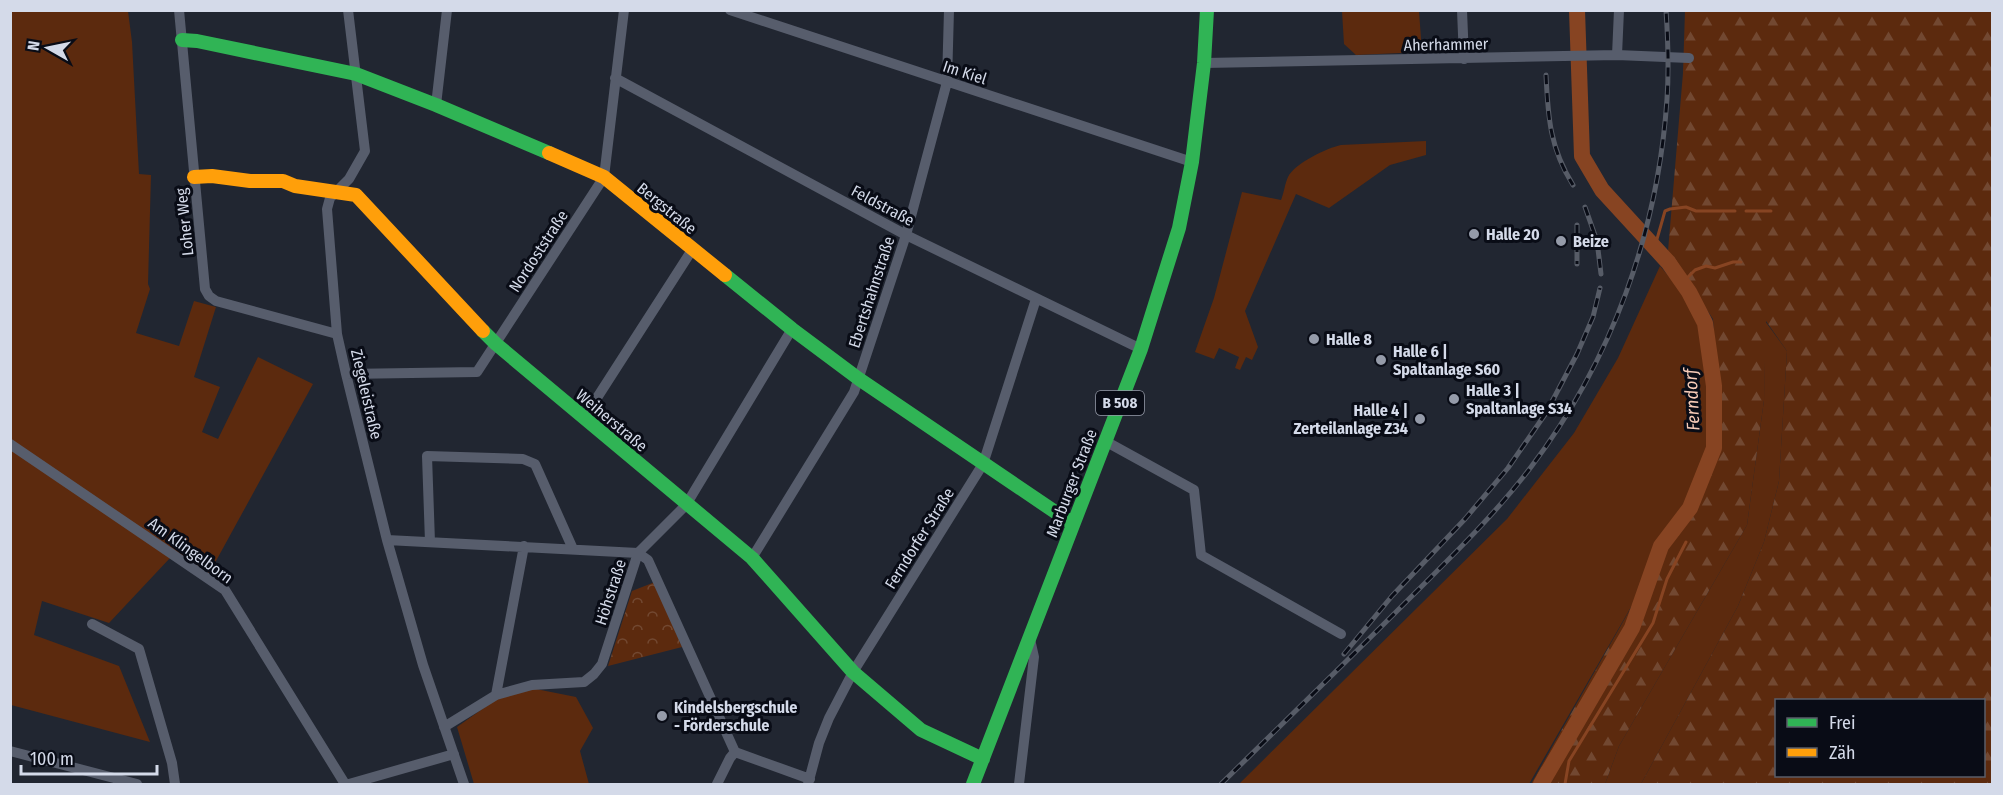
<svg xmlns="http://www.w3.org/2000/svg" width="2003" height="795" font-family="'Fira Sans Condensed',sans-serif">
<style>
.green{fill:#5c2a0e}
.forest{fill:url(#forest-firs);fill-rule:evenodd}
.park{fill:url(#park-crowns)}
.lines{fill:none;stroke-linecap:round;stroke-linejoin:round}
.stream{stroke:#874422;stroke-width:3}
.river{stroke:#874422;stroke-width:16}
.street{stroke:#575d6c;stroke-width:10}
.fast{stroke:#30b455;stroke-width:14}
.slow{stroke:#ff9f0a;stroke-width:14}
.rail-casing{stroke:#575c67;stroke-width:5}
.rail{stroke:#090c16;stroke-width:3;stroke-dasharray:9;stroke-linecap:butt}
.poi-dot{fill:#959ba9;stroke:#090c16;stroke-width:2}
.labels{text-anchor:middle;stroke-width:6;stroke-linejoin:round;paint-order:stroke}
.shield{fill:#090c16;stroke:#979caa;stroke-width:1.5}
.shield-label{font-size:15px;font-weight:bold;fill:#d4dae9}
.street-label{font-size:16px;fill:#d4dae9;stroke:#090c16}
.poi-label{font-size:16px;font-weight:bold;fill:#d4dae9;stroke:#090c16;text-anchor:start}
.water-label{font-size:18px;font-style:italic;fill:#f8ccb8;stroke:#090c16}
</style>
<defs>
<pattern id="forest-firs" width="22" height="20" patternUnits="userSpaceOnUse" patternTransform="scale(1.5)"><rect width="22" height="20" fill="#5c2a0e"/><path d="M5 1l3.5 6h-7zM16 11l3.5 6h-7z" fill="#724831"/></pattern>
<pattern id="park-crowns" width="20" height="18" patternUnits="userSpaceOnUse" patternTransform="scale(1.5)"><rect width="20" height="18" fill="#5c2a0e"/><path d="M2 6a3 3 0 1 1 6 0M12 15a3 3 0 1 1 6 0" fill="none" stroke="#724831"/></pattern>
</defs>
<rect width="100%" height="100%" fill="#212631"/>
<path class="green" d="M11,11H128L132,42L139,174L151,175L148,284L150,289L136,333L179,346L194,301L216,307L194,377L220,387L202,432L218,439L258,357L313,384L205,581L170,558L109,623L42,601L34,635L119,666L150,742L11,705Z
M1342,11H1419L1422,52L1356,55L1344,44Z
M1426,141V155L1390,165L1329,208L1296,194L1245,311L1258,347L1252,360L1246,357L1240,370L1235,368L1239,357L1219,348L1214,359L1195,352L1214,298L1242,192L1281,200C1284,193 1285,183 1288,177C1295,163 1327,148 1341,145Z
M1660,266L1688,299L1701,320L1708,388L1710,447L1684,506L1654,549L1642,588L1529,784H1239L1507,519L1574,433L1618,358Z
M1765,321L1787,351L1779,481L1764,542L1738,606L1641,784H1605L1619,746L1747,525L1764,400Z
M531,688L576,697L593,728L580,751L589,784H474L457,727L499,697Z"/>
<path class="forest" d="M1685,11H1992V784H1641L1738,606L1764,542L1779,481L1787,351L1766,321L1764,400L1747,525L1619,746L1605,784H1531L1721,449L1713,319L1668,251L1683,73ZM1776,700H1984V776H1776Z"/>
<path class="park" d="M655,582L682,647L608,666L632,591Z"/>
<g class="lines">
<path class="stream" d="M1746,211H1771
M1655,246L1665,211L1670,209L1686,207L1696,211H1735
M1683,282L1695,270L1706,266L1715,268L1733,262H1741
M1565,784L1569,761L1653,623L1667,579L1686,542"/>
<path class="river" d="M1541,784L1632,628L1661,546L1690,508L1714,448V386L1705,323L1689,292L1668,262L1602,190L1582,156L1577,10"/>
<path class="street" d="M179,10L205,289L209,296L216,301L337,334
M348,10L365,151L349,179L330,198L327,209L337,334L346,374L387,540L423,665L464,784
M730,10L1192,162
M1462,10L1464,59
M1617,55L1619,10
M1204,63L1617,55L1689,58
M615,78L906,235L1141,349
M436,105L447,10
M346,374L477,372L604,177L624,10
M584,418L692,250
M1105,441L1194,490L1201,555L1341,634
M10,444L225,590L345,784
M387,540L638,553L648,560L735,752L810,779
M430,542L427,456L523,459L535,464L573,549
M752,558L854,392L906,235L947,82L949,10
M92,624L139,649L172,763L175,784
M496,695L524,546
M444,727L496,695L532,685L584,682L594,674L602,664L638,553L686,505L792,329
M10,751L137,784
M349,784L454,754
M717,784L730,758L735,752
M808,784L819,743L829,718L853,672L983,464L1036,299
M1019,784L1034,657L1030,639"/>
<path class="fast" d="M182,40L197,41L356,74L436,105L549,153
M725,275L792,329L859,379L1073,524
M483,331L496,344L752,558L853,672L921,730L983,759
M973,784L1141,349L1179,228L1192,162L1204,63L1207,10"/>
<path class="slow" d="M549,153L604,177L725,275
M194,177L212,176L250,181H283L295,186L356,195L483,331"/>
<defs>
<path id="rail" d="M1546,75C1548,118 1550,148 1573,185
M1585,207L1597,241L1601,274
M1577,225V264
M1344,654L1392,596L1465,519L1508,468L1546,413L1577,354L1593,317L1600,288
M1221,784C1282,724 1344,664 1404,604C1448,560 1494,516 1531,467C1612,360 1658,232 1667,99C1669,70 1668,40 1666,10"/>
</defs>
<use href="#rail" class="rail-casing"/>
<use href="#rail" class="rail"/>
</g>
<g class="poi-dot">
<circle cx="1474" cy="234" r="6"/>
<circle cx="1561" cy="241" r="6"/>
<circle cx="1314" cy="339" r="6"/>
<circle cx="1381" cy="360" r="6"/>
<circle cx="1454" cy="399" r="6"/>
<circle cx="1420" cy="419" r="6"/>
<circle cx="662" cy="716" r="6"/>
</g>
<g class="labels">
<rect class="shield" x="1096" y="391" width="48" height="24" rx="4.5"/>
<g class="shield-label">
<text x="1120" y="408">B 508</text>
</g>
<g class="street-label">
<text transform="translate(1446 44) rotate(-1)" y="6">Aherhammer</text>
<text transform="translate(965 72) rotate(18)" y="6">Im Kiel</text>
<text transform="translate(883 205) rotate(28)" y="6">Feldstraße</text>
<text transform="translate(667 208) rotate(39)" y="6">Bergstraße</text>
<text transform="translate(184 222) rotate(-96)" y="6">Loher Weg</text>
<text transform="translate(538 251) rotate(-57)" y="6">Nordoststraße</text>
<text transform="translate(871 292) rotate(-72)" y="6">Ebertshahnstraße</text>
<text transform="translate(367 394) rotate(77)" y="6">Ziegeleistraße</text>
<text transform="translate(612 420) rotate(40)" y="6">Weiherstraße</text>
<text transform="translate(1071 483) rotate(-69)" y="6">Marburger Straße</text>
<text transform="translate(919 538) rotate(-58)" y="6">Ferndorfer Straße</text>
<text transform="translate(191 550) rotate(36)" y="6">Am Klingelborn</text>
<text transform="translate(610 592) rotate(-72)" y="6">Höhstraße</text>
</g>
<g class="poi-label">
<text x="1486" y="240">Halle 20</text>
<text x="1573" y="247">Beize</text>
<text x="1326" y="345">Halle 8</text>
<text x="1393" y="357">Halle 6 |<tspan x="1393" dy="18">Spaltanlage S60</tspan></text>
<text x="1466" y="396">Halle 3 |<tspan x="1466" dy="18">Spaltanlage S34</tspan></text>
<text x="1408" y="416" text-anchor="end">Halle 4 |<tspan x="1408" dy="18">Zerteilanlage Z34</tspan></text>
<text x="674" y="713">Kindelsbergschule<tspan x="674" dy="18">- Förderschule</tspan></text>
</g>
<g class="water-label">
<text transform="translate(1692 400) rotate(-93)" y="6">Ferndorf</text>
</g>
</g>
<rect width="2003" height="795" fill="none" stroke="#d4dae9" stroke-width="24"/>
<rect x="1775" y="699" width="210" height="78" fill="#090c16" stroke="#5a5e6a" stroke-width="1.5"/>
<rect x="1787" y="718" width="30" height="9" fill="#30b455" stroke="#5a5e6a" stroke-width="1.5"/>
<text x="1829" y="729" font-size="18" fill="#d4dae9">Frei</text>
<rect x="1787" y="748" width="30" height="9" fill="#ff9f0a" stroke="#5a5e6a" stroke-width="1.5"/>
<text x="1829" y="759" font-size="18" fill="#d4dae9">Zäh</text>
<g transform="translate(48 48) rotate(279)" stroke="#090c16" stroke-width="4.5" paint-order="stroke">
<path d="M0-4.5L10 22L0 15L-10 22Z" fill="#d4dae9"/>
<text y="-9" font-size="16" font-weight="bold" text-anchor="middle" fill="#d4dae9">N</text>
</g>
<path d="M21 765v9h136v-9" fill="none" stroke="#d4dae9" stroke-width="3"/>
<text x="30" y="765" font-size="18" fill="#d4dae9" stroke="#090c16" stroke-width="4.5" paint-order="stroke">100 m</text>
</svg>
